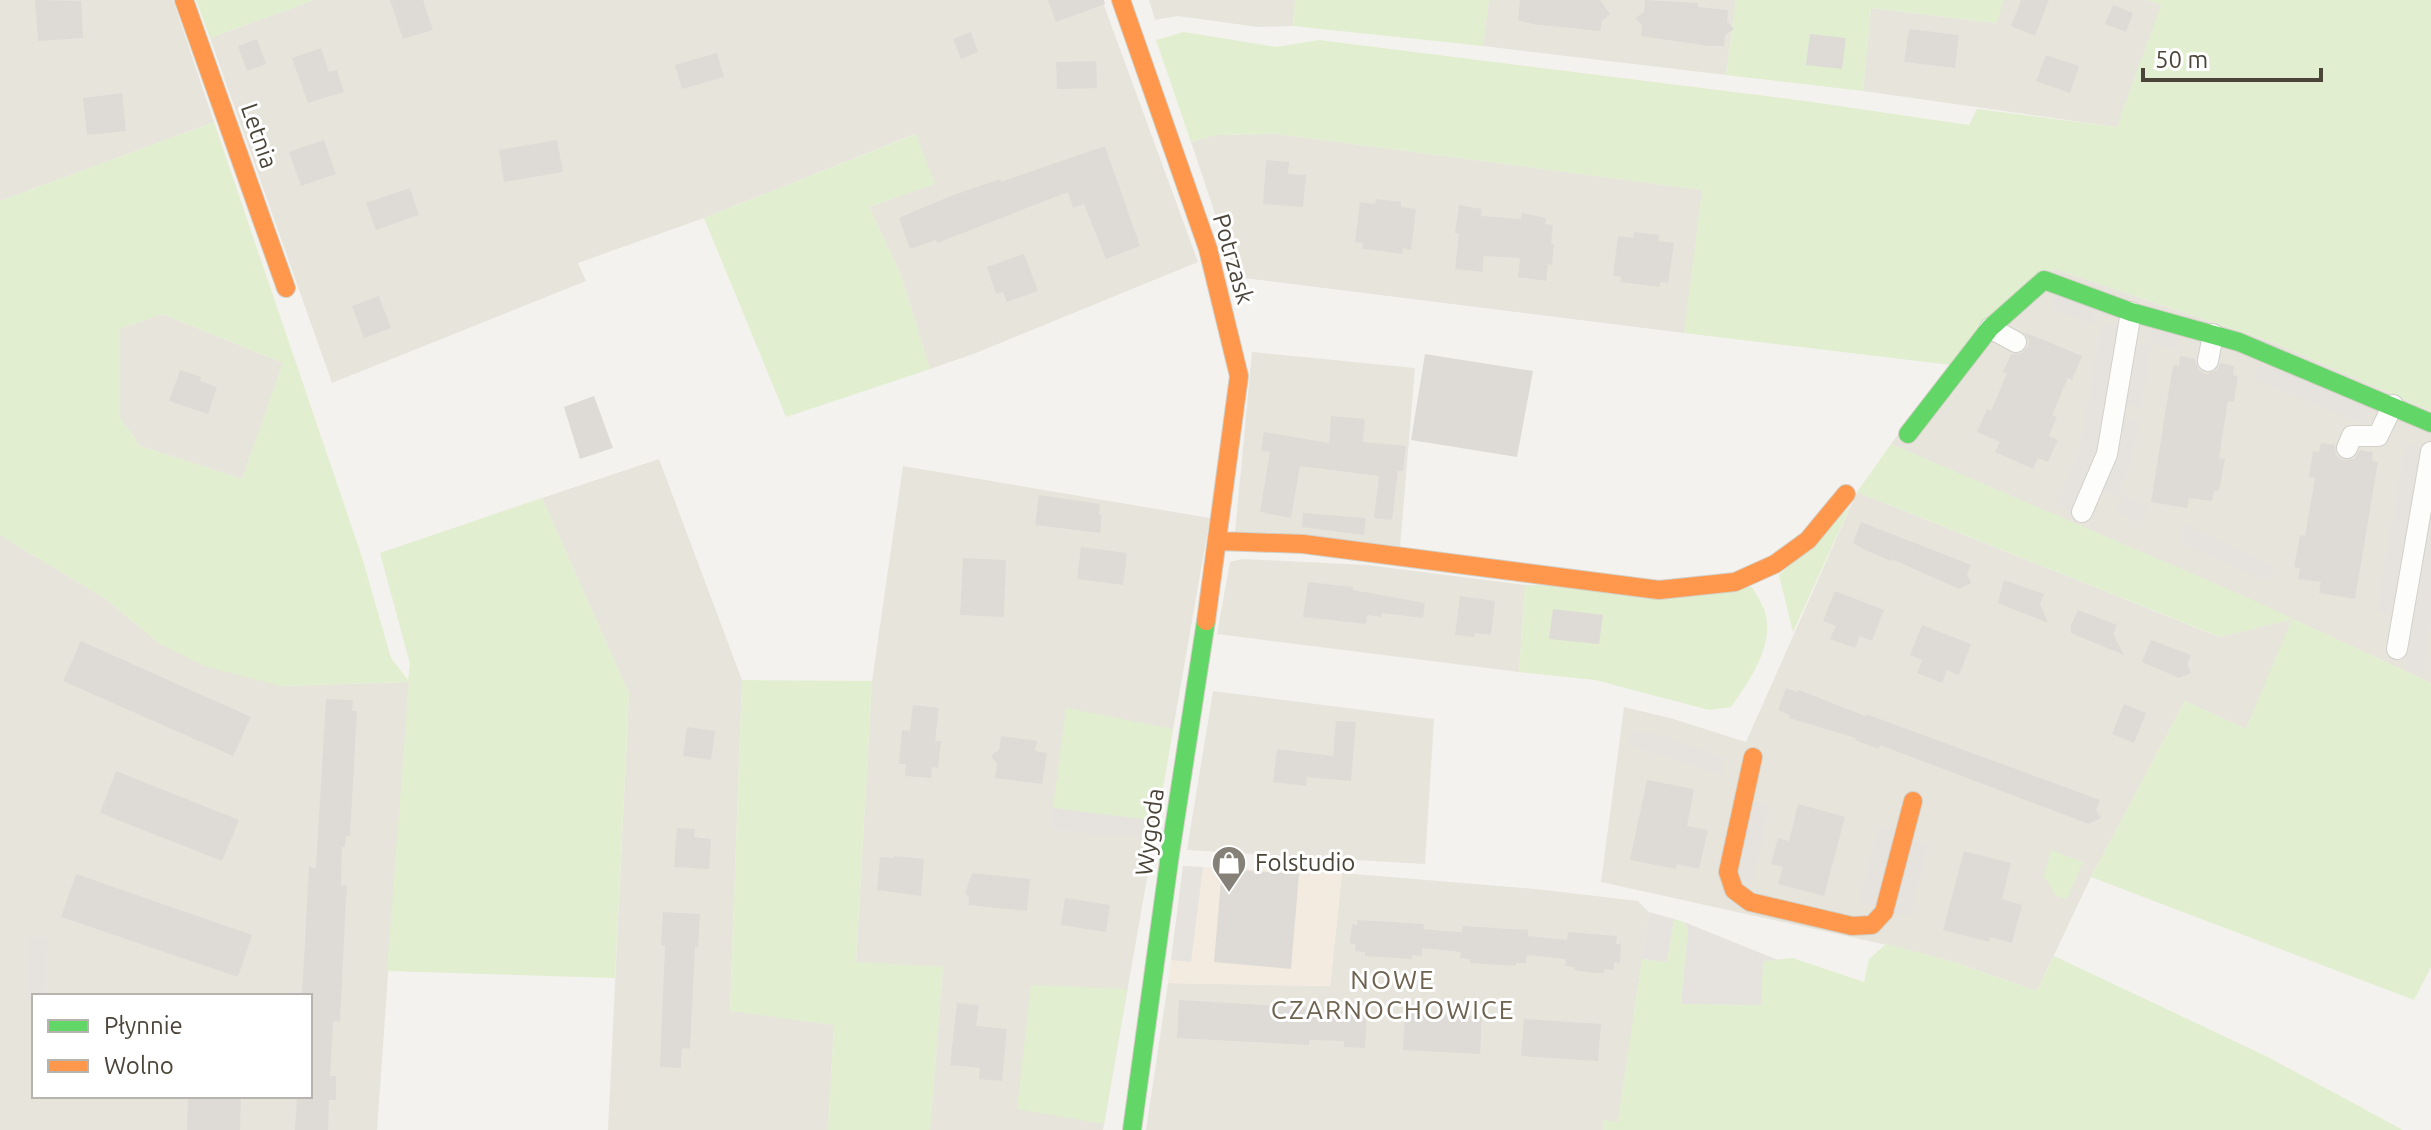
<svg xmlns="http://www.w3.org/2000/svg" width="2431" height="1130" font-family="Ubuntu,sans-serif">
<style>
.residential{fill:#e7e4dc;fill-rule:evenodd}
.commercial{fill:#f3ebdf}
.green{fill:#e1eecf;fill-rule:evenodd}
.parking{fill:#e6e3df}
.building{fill:#dedbd6}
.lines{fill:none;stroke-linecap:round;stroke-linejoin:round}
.street-casing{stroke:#d2d0cb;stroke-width:22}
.fast-casing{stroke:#d3cfc5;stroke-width:20}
.slow-casing{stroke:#d3cfc5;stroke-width:20}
.street{stroke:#fdfdfc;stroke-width:20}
.fast{stroke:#63d668;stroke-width:18}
.slow{stroke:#ff974d;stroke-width:18}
.labels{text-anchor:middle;stroke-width:6;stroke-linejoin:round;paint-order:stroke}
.street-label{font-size:24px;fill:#4b4439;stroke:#fff}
.poi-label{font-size:24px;fill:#4b4439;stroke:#fff;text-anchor:start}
.neighbourhood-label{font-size:26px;letter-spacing:2px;fill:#6e6250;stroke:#fff}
</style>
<rect width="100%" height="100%" fill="#f4f2ee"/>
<path class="residential" d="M0,0H173L214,122L0,201Z
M314,0H1102L1198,262L976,353L930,369L901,275L869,207L934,184L915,134L704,218L578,263L586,281L332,383L210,38Z
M1149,0H1295L1293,26L1258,27L1178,16L1155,20Z
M1489,0H1736L1726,75L1483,46Z
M2003,0H2147L2162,4L2117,127L1863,91L1871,8L1996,23Z
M1277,134L1703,190L1684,333L1236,277L1191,142L1216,135Z
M2055,269L2277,344L2431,411V683L2293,619L2246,729L2185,701L2091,877L2037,991L1954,962L1905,949L1601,882L1624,707L1670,718L1746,742L1857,492L2219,637L2291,619L1891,444L1972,335Z
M162,314L283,363L242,479L140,446L120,418L119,329Z
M1252,352L1415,368L1400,548L1235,533Z
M659,459L742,680L730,1010L834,1025L828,1130H608L629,694L542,498Z
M903,466L1210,518L1103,1130H930L943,967L856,963L872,681Z
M0,535L107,600L160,644L281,686L409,682L377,1130H0ZM34,996H310V1096H34Z
M1242,559L1367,565L1525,585L1519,672L1217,634L1230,562Z
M1213,691L1434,719L1425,864L1187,850Z
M1342,873L1536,889L1638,901L1649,912L1618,1123L1604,1120L1603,1130H1146L1168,983L1330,986Z"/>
<path class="commercial" d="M1183,866L1342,873L1330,986L1168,983Z"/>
<path class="green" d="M196,0H314L210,38Z
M1295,0H1489L1483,46L1293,26Z
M1736,0H2003L1997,23L1871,8L1863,91L1726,75Z
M2147,0H2431V411L2277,344L2055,269L1972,335L1951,365L1684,333L1702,190L1277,134L1216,135L1191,142L1156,40L1184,32L1276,47L1319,40L1805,101L1969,125L1977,109L2117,127L2161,5Z
M214,122L362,557L391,658L408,680L410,664L380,553L542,498L629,694L615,978L387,971L409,682L281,686L204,666L160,644L107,600L0,535V201ZM162,314L283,363L242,479L140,446L120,418V329Z
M916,134L935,184L869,207L901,275L930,369L786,417L704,218Z
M1891,444L2242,595L2431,683V967L2414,1000L2091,877L2185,701L2246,729L2292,619L2220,637L1857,492Z
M1850,507L1793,632L1779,575Z
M1525,585L1752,587C1756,594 1761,601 1764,609C1776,644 1750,680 1731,707L1709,710L1595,680L1519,672Z
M742,680L872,681L856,962L943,967L930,1130H828L834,1025L730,1011Z
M1066,708L1173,729L1157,821L1053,808Z
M2051,850L2083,862L2067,899L2056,896L2044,876Z
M1674,919L1684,922L1688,930L1681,1004L1763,961L1793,958L1864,982L1869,959L1886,944L1954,962L2037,991L2054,956L2266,1056L2403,1130H1603L1604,1120L1618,1122L1642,959L1667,962Z
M1031,985L1127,989L1104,1124L1017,1109Z"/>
<path class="parking" d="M2055,292L2098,305L2093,323L2050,309Z
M2155,324L2182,333L2176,350L2150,342Z
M2101,325L2118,327L2097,453L2072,512L2056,504L2080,448Z
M2134,343L2151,346L2141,408L2124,405Z
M2261,363L2372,409L2365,425L2254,379Z
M2121,418L2139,421L2131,465L2117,497L2101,489Z
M2405,444L2423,447L2395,615L2377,612Z
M2124,496L2147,507L2140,523L2116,512Z
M2431,507V617L2422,675L2405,667Z
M2185,525L2275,567L2268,582L2178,541Z
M1632,731L1665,737L1726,758L1721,774L1659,754L1629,747Z
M1753,800L1770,804L1753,882L1736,879Z
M1053,808L1157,821L1154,839L1050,829Z
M1879,826L1896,830L1876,907L1859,903Z
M1912,840L1929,845L1910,916L1893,912Z
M1183,866L1203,867L1191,962L1171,960Z
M1649,912L1674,919L1667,962L1642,959Z
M1684,922L1778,960L1763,961L1761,1005L1681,1004L1688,930Z
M30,937L48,938L44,996H34V1000H26Z"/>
<path class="building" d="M35,0L81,1L83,38L38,41Z
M390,0H423L433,30L403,39Z
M1048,0H1104L1105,4L1056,22Z
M1520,0H1600L1610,14L1602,21L1600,31L1532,24L1518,20Z
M1645,0L1698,3V7L1728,10L1727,21L1734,29L1725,35L1724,46H1709L1641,36L1642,25L1635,18L1644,12Z
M2021,0H2049L2035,36L2011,26Z
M2113,5L2133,13L2126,32L2105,24Z
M1909,29L1959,35L1955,68L1904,62Z
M971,32L978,52L961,59L953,39Z
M1810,34L1846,38L1842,69L1806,65Z
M257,39L266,64L247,71L238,46Z
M321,48L329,72L337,70L344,92L308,103L292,58Z
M717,53L724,77L682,89L675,65Z
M2046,55L2079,66L2070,93L2036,81Z
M1096,61L1097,88L1057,89L1056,62Z
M122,93L126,131L87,135L83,98Z
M324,140L336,174L301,186L289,152Z
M557,140L563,172L504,182L499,150Z
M1105,146L1140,246L1106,259L1084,204L1073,208L1068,192L937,243L936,240L910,249L899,218L948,197L1000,179L1001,182Z
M1266,160L1289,162L1288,174L1306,175L1303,207L1263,204Z
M410,188L419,215L376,230L366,203Z
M1376,199L1401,202V207L1416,209L1411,250L1403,248L1402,254L1382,251L1362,249L1363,243L1355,242L1360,202L1375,204Z
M1459,205L1482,209L1481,216L1521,219L1522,213L1546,218L1545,224L1553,225L1551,243L1554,244L1552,265L1548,264L1546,281L1518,277L1520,258L1484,256L1482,272L1455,269L1459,234L1455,233Z
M1634,232L1659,235L1658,241L1674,243L1668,283L1660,282V287L1620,282L1621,277L1613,276L1618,236L1633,238Z
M1024,254L1038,291L1007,302L1003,292L996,294L987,267Z
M379,296L391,328L364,338L352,306Z
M2024,332L2082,356L2072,380L2068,378L2052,415L2057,417L2049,436L2058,440L2048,462L2038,458L2033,469L1995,452L2000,442L1977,432L1987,409L1991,411L2007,373L2003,372L2011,354L2022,353L2028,347L2029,341Z
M1425,354L1533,371L1517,457L1411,440Z
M2180,356L2195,359L2199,370L2206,374L2217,370L2221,363L2234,366L2233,375L2238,376L2234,402L2228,401L2219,458L2225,459L2219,491H2214L2212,501L2189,498L2187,508L2151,502L2173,365L2179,366Z
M180,370L201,377L200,381L217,387L208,414L169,401Z
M594,396L613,448L580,459L564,407Z
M1331,416L1365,419L1363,442L1406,446L1403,471H1398L1392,520L1374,518L1379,476L1300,466L1291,518L1260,512L1270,452L1261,451L1264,432L1329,443Z
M2321,443L2335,445L2336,455L2343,460L2354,459L2360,450L2373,452L2372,461L2378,462L2355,599L2319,593L2321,582L2298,579L2300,568L2294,567L2300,535L2305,536L2315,478L2309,477L2313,451L2319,452Z
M1039,495L1100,504L1099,515H1102L1100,533L1035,525Z
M1303,513L1366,518L1364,535L1302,527Z
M1861,522L1971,565L1967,574L1971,583L1959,589L1892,559L1891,561L1863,549L1853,543Z
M1081,547L1127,553L1123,585L1077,579Z
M963,558L1006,560L1004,617L960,615Z
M2004,580L2044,594L2040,604L2048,623L1998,603Z
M1308,582L1353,587V590L1425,603L1423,618L1382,613V617L1367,615L1366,624L1303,617Z
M1835,591L1884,610L1872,641L1860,636L1855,648L1830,639L1836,626L1823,621Z
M1460,596L1495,601L1491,635L1475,633L1474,637L1455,635Z
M1553,609L1603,615L1599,644L1549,639Z
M2078,610L2117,625L2113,634L2124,655L2071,633V625Z
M1922,625L1971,644L1959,675L1947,670L1942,683L1917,673L1922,660L1910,655Z
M2151,640L2191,655L2187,664L2191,673L2179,678L2142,662Z
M81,641L251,717L233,756L63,681Z
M1786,688L1798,692L1799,690L1865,716L1866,714L2100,800L2096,810L2101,818L2089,824L1880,745L1879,749L1855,740L1856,738L1789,718L1790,715L1778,710Z
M326,699L353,700L352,711H357L350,836H346L345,847H342L341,885L347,886L346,898L340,1022L333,1021L330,1076H336V1100H329L328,1130H295L297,1096H310V996H302L309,867L316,868Z
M2124,704L2146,713L2134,743L2112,734Z
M913,705L939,708L935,741H941L938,768L932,767L931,778L905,776L906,764H899L902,730L910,731Z
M1336,721L1356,722L1351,781L1307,777L1306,786L1273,782L1277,749L1333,756Z
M687,727L715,731L711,760L683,756Z
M1001,736L1037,741L1035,751L1047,753L1042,784L995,778L997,764L991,756L999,750Z
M116,771L239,820L222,861L100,813Z
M1647,780L1694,789L1687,826L1708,830L1699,869L1677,864L1676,869L1630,860Z
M1798,804L1845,817L1824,896L1778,884L1783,867L1771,864L1778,838L1789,841Z
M677,828L695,829L694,837L711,839L709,869L674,867Z
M1964,851L2011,863L2002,899L2022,905L2012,943L1990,937L1989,942L1943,930Z
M894,856L924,859L921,896L877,890L880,857L894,858Z
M1222,869L1299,874L1291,969L1214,962Z
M972,873L1030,879L1027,911L968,905L969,897L965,893Z
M76,874L252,935L238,977L61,917Z
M1065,898L1110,905L1106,932L1061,925Z
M663,912L700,914L698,948L695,947L690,1049L682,1048L681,1068L660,1067L665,946L661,945Z
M1357,920L1424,924L1423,929L1442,931L1462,932L1463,926L1528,930V936L1567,940L1568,932L1617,936L1616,944H1621L1620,963L1614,962V970L1604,969V973H1593L1574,970L1575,967L1565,966L1566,959L1527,955L1526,963H1516V966L1470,963V959L1460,958L1461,952L1422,948V956L1412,955V959L1365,956V952L1355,951V944L1350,943L1352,924L1357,925Z
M1179,1000L1367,1011L1365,1048L1344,1047V1041L1309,1040V1045L1177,1038Z
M957,1003L979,1005L976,1026L1007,1029L1002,1081L979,1079L980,1068L950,1065Z
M1405,1013L1482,1017L1480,1054L1403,1050Z
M1524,1019L1601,1024L1598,1061L1521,1056Z
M188,1096H241L240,1130H187Z"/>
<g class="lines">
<defs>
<path id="street" d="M1990,328L2016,342
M2208,361L2213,334
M2347,448L2352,436H2378L2393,405
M2082,512L2107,454L2131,312
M2397,649L2431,452"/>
<path id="fast" d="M1908,434L1990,328L2044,280L2131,312L2239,342L2431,423
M1132,1130L1170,854L1206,621"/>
<path id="slow" d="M184,0L286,288
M1121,0L1208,249L1239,376L1206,621
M1219,541L1303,544L1659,590L1735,582L1775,564L1808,540L1846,494
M1753,757L1728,872L1734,890L1750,902L1852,926L1872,925L1884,912L1913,801"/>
</defs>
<use href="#street" class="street-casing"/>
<use href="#fast" class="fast-casing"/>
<use href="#slow" class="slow-casing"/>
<use href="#street" class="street"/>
<use href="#fast" class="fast"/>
<use href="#slow" class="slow"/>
</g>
<defs>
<symbol id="shop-pin" viewBox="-11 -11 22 30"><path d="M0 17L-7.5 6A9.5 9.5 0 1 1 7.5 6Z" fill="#868178" stroke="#fff"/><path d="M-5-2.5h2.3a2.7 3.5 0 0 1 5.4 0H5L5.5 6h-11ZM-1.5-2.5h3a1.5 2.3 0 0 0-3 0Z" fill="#fff"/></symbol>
</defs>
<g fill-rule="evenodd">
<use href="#shop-pin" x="1209" y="843" width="40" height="54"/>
</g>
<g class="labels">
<g class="street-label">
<text transform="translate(259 136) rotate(71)" y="8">Letnia</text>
<text transform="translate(1233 259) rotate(74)" y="8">Potrzask</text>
<text transform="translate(1150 832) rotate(-82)" y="8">Wygoda</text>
</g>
<g class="poi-label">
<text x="1255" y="871">Folstudio</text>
</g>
<g class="neighbourhood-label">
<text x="1393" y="989">NOWE<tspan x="1393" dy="30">CZARNOCHOWICE</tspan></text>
</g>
</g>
<rect x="32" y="994" width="280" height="104" fill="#ffffff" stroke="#b7b4b0" stroke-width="2"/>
<rect x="48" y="1020" width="40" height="12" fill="#63d668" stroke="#b7b4b0" stroke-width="2"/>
<text x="104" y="1034" font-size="24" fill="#4b4439">Płynnie</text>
<rect x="48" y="1060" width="40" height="12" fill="#ff974d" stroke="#b7b4b0" stroke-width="2"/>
<text x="104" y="1074" font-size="24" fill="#4b4439">Wolno</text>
<path d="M2143 68v12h178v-12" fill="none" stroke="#4b4439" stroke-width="4"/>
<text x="2155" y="68" font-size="24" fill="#4b4439" stroke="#ffffff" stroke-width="6" paint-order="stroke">50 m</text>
</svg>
